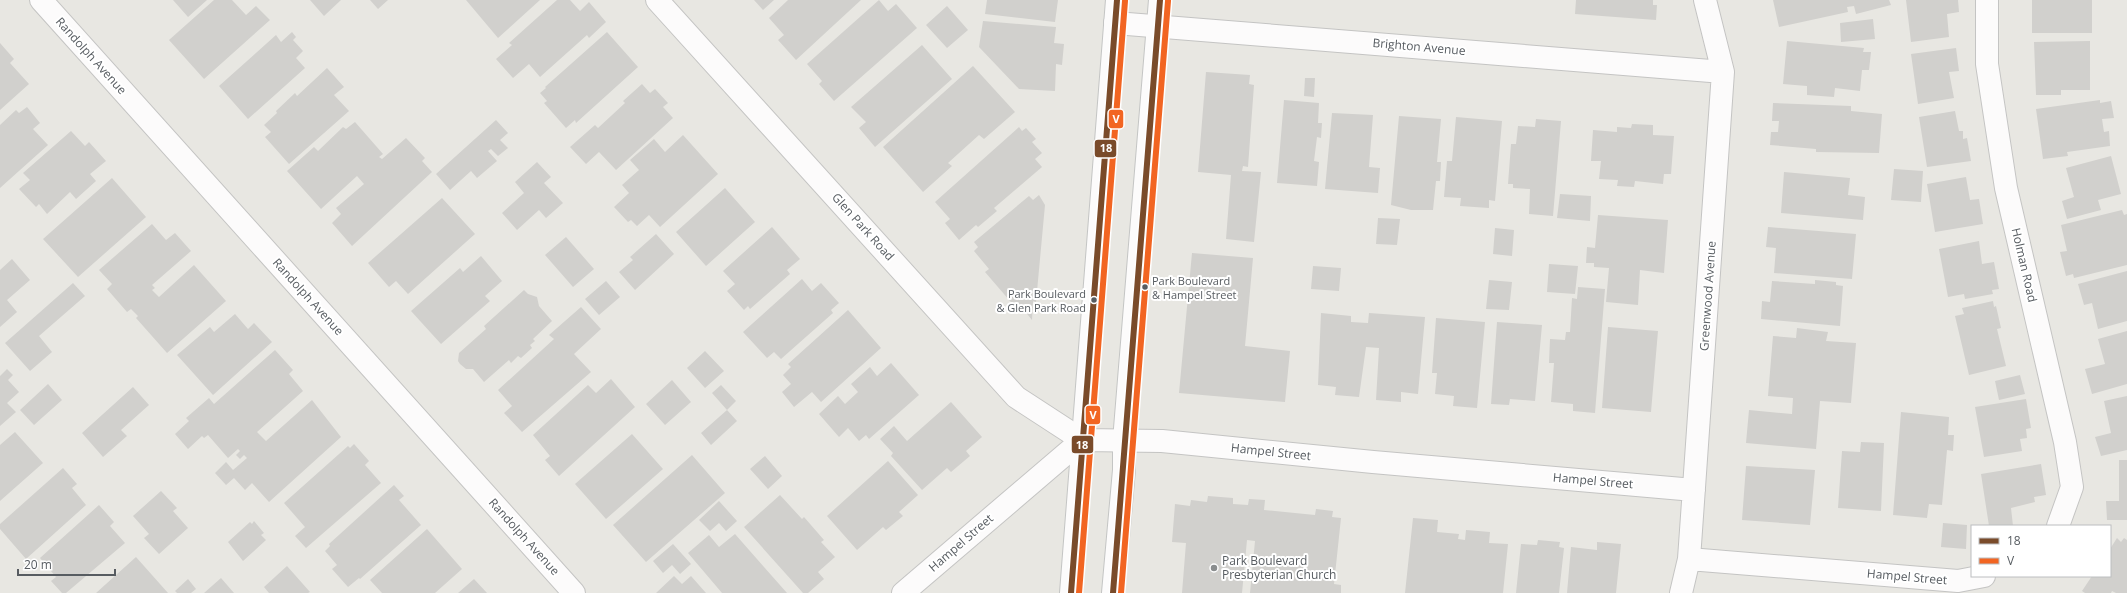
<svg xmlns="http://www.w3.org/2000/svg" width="2127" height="593" font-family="'Open Sans',sans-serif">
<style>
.building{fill:#d1d0cd}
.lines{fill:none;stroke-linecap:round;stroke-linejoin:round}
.minor-casing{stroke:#c4c4c3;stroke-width:24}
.secondary-casing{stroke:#c4c5c4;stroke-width:24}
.minor{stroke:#fcfbfb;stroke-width:22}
.secondary{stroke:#fcfbfb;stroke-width:22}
.bus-1-casing{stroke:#fff;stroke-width:9}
.bus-2-casing{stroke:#fff;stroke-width:9}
.bus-1{stroke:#7a4b2a;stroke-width:6}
.bus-2{stroke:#f26522;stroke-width:6}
.bus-dot{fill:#575c61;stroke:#fff;stroke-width:1.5}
.poi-dot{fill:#8a8d8e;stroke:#fff;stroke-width:1.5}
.labels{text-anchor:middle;stroke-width:4;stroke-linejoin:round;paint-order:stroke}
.bus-label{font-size:11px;fill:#575c61;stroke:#fff;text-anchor:start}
.street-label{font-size:12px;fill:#575c61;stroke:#fff}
.poi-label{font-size:12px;fill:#575c61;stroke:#fff;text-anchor:start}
.line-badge{stroke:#fff;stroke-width:1.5}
.badge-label{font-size:11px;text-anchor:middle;font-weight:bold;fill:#fff}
</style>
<rect width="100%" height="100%" fill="#e8e7e2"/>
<path class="building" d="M173,0H207L188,17Z
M214,0H232L246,15L256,6L270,20L204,79L169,40Z
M310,0H341L324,16Z
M370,0H388L378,9Z
M466,0H540L498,38Z
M557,0H570L580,11L589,2L606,22L589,38L587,35L540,77L529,64L513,78L496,59L512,45L509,43Z
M754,0H774L763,10Z
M788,0H861L796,60L778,40L784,35L769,18Z
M879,0L888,11L896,4L917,28L834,101L819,84L822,81L807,64Z
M987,0H1058L1055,22L985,14Z
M1576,0H1653V5H1657L1656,20L1575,14Z
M1773,0H1889L1891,5L1856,14L1854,6L1847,7L1848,12L1779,27Z
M1906,0H1958L1959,12L1947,14L1949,37L1911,42Z
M2032,0H2092V33H2032Z
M947,6L968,30L947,48L926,25Z
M1873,19L1875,39L1841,42L1840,23Z
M983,21L1056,27L1054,43L1064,44L1062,65L1056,64L1055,91L1019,89L979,47Z
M292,32L296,37L293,40L303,51L296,58L305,68L248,119L219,86L276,35L281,42Z
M607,32L638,67L576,123L575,120L566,128L544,103L547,101L540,93L546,88L545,87Z
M1787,41L1864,48L1863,52H1871L1869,70H1862L1860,91L1835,88L1834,97L1807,95V86L1783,84Z
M2090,41V90H2061V95H2036L2034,42Z
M0,43L14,59L10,63L29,84L0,110Z
M922,45L952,79L875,147L859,128L866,122L851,107Z
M1956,48L1959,71L1949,72L1954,98L1918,104L1911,54Z
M973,66L1015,112L984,139L979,135L948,163L952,166L923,192L883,147Z
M327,68L344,87L334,95L349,111L289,164L265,137L271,132L264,125L277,113L276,111L295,93L297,96Z
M1206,72L1250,75L1249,84L1254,85L1248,167L1243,166L1242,171L1261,172L1254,242L1226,239L1231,175L1198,172Z
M1305,78H1315L1314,97L1304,96Z
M642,84L650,93L655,89L668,103L663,107L673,118L616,170L599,152L586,164L570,147L595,125L598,128L625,103L623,101Z
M1284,100L1319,103L1318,123H1322L1321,138L1317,137L1314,161L1319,162L1317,186L1277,183Z
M2100,100V103L2111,101L2114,118L2102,119L2104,132L2109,131L2110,146L2067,152L2068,156L2043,159L2036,109Z
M1773,103L1851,106V111L1882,114L1879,153L1816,152V149L1770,145L1771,132H1778L1779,121H1772Z
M27,107L40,123L33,129L48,145L0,188V125L16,110L19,113Z
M1955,111L1959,131H1963V139L1967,138L1971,161L1927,167L1919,117Z
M1332,113L1373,115L1369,167L1380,168L1378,193L1325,189Z
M1399,116L1441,119L1437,162H1441L1440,181H1436L1433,210H1411L1391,205Z
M1456,117L1502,121L1495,201L1489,200V208L1460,206L1461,198L1444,197L1447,161H1452Z
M1536,119L1561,121L1553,216L1529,214L1530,189L1513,188V184H1508L1511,144H1516L1518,126L1535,127Z
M496,120L508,133L500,140L508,148L498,156L491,149L488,151L497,161L477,178L471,171L450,190L436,174Z
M355,122L383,154L379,157L382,159L406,138L425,158L422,161L432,172L352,246L332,223L341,214L336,208L364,184L357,176L321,209L287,171L314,147L318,151L343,127L346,129Z
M1632,124L1653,125V135L1674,136L1671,174H1664L1663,184L1635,181L1634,187L1617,186L1618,180L1599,179L1601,161H1591L1593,130L1617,132V127L1631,128Z
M1019,127L1022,131L1026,128L1036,139L1032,142L1042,153L1035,159L1042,167L994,208L997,211L978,227L976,225L959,240L945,223L950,219L935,202Z
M71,131L85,146L89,142L106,161L90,174L96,181L76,199L70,192L47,214L39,204L36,207L19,189L30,180L23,173Z
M683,135L718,174L660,227L649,215L637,226L631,220L628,222L614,207L629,193L622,185L639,170L630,160L654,139L665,152Z
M2111,156L2121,194L2098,200L2101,210L2067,219L2062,201L2074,197L2066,168Z
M537,162L551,177L544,183L563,203L546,218L539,210L517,230L502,213L524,193L515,182Z
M1894,169L1923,171L1921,202L1891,200Z
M1784,172L1850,178L1848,195L1865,197L1863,220L1781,213Z
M1966,177L1970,200L1979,199L1983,224L1935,232L1927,184Z
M112,178L146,217L78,277L43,239Z
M725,188L755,222L706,266L676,232Z
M1560,194L1591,196L1590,221L1557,218Z
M1039,195L1045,205L1036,302L1033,301L1032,320L1020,305L1016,308L985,272L989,269L974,251L978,247L974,242L1029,196L1033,200Z
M442,198L475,234L408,294L396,281L389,287L368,263Z
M2122,210L2124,215L2127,214V265L2074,278L2073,274L2066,276L2060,252L2067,251L2061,225Z
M1598,215L1668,220L1664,273L1640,270L1638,305L1606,302L1609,268L1594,267V263H1586L1587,247L1595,248Z
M1378,218L1400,219L1397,245L1376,244Z
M152,224L166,240L175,233L191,251L152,285L155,288L152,290L159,297L194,265L226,301L167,353L136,318L138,316L131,309L127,312L107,289L112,284L99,270Z
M772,227L800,259L787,270L790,274L750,309L748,306L744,310L727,291L735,284L723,271Z
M1768,227L1856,234L1852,279L1774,273L1776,248L1766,247Z
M1495,228L1514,230L1512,256L1493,254Z
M656,234L674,254L635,290L619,272L633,260L630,257Z
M566,237L594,269L573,287L545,255Z
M1979,241L1982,264L1994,262L1999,289L1992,290L1993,294L1965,299L1964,294L1948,297L1939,249Z
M1192,253L1253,258L1245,346L1290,351L1285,402L1179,393Z
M481,256L502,281L485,296L490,301L441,344L411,311L460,268L463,272Z
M12,259L30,280L7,300L17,312L0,327V270Z
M1549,264L1578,266L1575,294L1547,292Z
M1313,266L1341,268L1339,291L1311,289Z
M2127,271V321L2098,329L2092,303L2084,305L2078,284Z
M802,279L812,291L821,283L839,303L831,310L833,313L781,359L774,352L767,358L743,332Z
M1489,280L1512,282L1509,310L1486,309Z
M1815,280L1836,282V285L1843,286L1840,326L1761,319L1762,301L1770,302L1772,281L1815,284Z
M606,281L620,297L599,315L585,299Z
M73,283L85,296L39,336L52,352L30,371L5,343Z
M1578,287L1605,289L1595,413L1573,411V404L1551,402L1554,363H1549L1550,339L1565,340L1566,332H1570L1572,298L1577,299Z
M524,290L528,294L537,297L539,306L552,321L533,339L535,341L530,345L532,348L521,358L518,356L511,363L509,360L484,382L473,369H466L460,364L458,361L459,353L486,329L484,326Z
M1993,301L1994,307L1996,306L2001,328L1997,329L2006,366L1969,375L1955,316L1964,314L1962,308Z
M581,307L601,329L574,354L591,372L522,432L504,413L512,406L498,390L554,339L549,335Z
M848,310L881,348L821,402L812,392L794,407L782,392L791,384L783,375L791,367L788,364Z
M1321,313L1351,316V322L1368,323L1369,313L1425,317L1418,394L1401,392V402L1376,400L1379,348L1366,347L1359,397L1335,395L1336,387L1318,385Z
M235,314L248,329L254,323L272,342L213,395L177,355L210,327L214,332Z
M1436,318L1485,322L1477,408L1453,406L1454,396L1435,394L1437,373H1432Z
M1497,322L1542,325L1535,401L1510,399L1509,405L1491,404Z
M1608,327L1658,331L1651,412L1602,408Z
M1797,328L1828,332L1826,341L1856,343L1851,403L1820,401L1816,449L1746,443L1749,410L1792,414L1793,398L1768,396L1773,336L1796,338Z
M2127,331V384L2092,394L2085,369L2105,364L2098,339Z
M275,350L293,370L289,374L303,391L257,432L266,441L312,400L341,437L269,502L252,483L245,490L234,478L226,485L215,473L226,462L233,470L247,458L244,455L240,459L236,455L240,451L238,449L228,458L208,435L204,438L202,436L188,449L175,434L189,421L186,418L209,398L214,404Z
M705,351L724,371L705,388L687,368Z
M891,363L919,395L869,439L866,435L859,441L848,428L839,437L819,414L838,396L845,404L858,392L851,384L870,367L877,376Z
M7,369L13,375L8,380L19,392L7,403L16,412L0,426V376Z
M2020,375L2025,394L1999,400L1995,381Z
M611,379L635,407L559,476L545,460L550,456L533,435L588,385L596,393Z
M672,380L691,402L665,425L646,404Z
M48,384L62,400L34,425L20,410Z
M721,385L736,401L727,410L712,393Z
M133,387L149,405L121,430L127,436L103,457L82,433Z
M2127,396V450L2101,456L2095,437L2111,433L2104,401Z
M2026,399L2031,428L2026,429L2027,438L2020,439L2022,451L1984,457L1975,407Z
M951,402L982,437L966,451L970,456L951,472L947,468L922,490L891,456L893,453L880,439L894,426L907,441Z
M727,410L737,421L711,445L701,433Z
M1901,412L1949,417L1948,435H1954L1953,451L1947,450L1942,505L1929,504L1927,518L1893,515Z
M15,432L43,463L0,501V445Z
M632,434L663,469L606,519L575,484Z
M1861,442L1884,443L1881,511L1838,508L1842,451L1860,452Z
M354,444L369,461L365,465L381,483L306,548L295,536L305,527L284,503L348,446L350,448Z
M692,455L725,493L646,562L613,525Z
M765,456L782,476L768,489L750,469Z
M2119,460H2127V520H2107L2106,501H2119Z
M888,461L918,495L899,512L903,516L886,530L883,527L857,550L827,516Z
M2041,464L2046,495L2034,497L2035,502L2011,508L2013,526H1989L1981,474Z
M1746,466L1815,470L1810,525L1742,520Z
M63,468L77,484L72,488L86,505L26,559L0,529V524Z
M394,485L404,496L399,500L421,525L360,579L359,578L348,587L332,569L337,565L325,551L330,546L329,544Z
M161,491L177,508L173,511L188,528L159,554L144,538L149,534L133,516Z
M780,495L802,519L804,517L824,540L821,542L835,557L818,572L824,579L808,593H803L744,527Z
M1208,496L1233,498V504L1248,505L1249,499L1265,500L1264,510L1315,515L1316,509L1333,511L1332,517L1341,518L1334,584L1341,585V593H1250L1255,541L1247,540L1242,593H1182L1186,543L1172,542L1175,504L1190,506L1191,500L1207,502Z
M719,501L737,521L726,531L719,523L710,531L699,520Z
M99,505L114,522L110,526L125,543L66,593H62L51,581L56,577L40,558Z
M1413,518L1438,520L1437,532L1459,534L1458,539L1465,540L1466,530L1490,532L1489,543L1508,544L1503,593H1405Z
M254,521L264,533L261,535L266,540L243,561L228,542L250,522L252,524Z
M1943,523L1967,525L1966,549L1941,547Z
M427,529L462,569L435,593H382L370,580Z
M735,534L787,593H722L688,553L709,535L719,547Z
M2117,538L2121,542L2124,538L2127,540V593H2116L2112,591L2111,593H2085L2082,591L2092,576H2110V549Z
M1538,540L1560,542L1559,547L1564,548L1559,593H1516L1521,544L1537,545Z
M1597,542L1621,544L1616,593H1567L1571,547L1597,550Z
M673,544L691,564L680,574L672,565L663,573L653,561Z
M136,557L168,593H96Z
M287,566L310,592L308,593H269L264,587Z
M674,576L682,584L691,576L706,593H656Z
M221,578L234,593H204Z
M188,579L196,589L191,593H177L175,591Z
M474,579L487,593H458Z"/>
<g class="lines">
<defs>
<path id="minor" d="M41,0L574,593
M657,0L1016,397L1082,440
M1987,0V64L2006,188L2065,442L2072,487L2058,526
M1115,23L1723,72
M1689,559L1958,581L1984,576
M903,593L1082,440L1162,441L1373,462L1694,490
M1681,593L1689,559L1723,72L1705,0"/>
<path id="secondary" d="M1071,593L1117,0
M1113,593L1124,470V441L1160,0"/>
</defs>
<use href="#minor" class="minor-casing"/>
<use href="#secondary" class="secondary-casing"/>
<use href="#minor" class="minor"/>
<use href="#secondary" class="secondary"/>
<defs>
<path id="bus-1" d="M1071,593L1117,0
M1113,593L1160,0"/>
<path id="bus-2" d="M1079,593L1125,1
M1121,593L1168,1"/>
</defs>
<use href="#bus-1" class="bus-1-casing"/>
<use href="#bus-2" class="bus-2-casing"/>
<use href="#bus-1" class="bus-1"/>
<use href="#bus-2" class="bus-2"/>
</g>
<g class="bus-dot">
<circle cx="1145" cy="287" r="3.5"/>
<circle cx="1094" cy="300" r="3.5"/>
</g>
<circle class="poi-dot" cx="1214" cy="568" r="4"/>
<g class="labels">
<g class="bus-label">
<text x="1152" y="285">Park Boulevard<tspan x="1152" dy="14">&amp; Hampel Street</tspan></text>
<text x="1086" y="298" text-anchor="end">Park Boulevard<tspan x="1086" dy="14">&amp; Glen Park Road</tspan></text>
</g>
<g class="street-label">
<text transform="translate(1419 47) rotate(5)" y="4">Brighton Avenue</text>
<text transform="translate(91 56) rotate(48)" y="4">Randolph Avenue</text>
<text transform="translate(863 227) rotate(48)" y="4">Glen Park Road</text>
<text transform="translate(2024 265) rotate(77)" y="4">Holman Road</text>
<text transform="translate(1708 296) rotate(-86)" y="4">Greenwood Avenue</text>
<text transform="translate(308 297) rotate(48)" y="4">Randolph Avenue</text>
<text transform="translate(1271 452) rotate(6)" y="4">Hampel Street</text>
<text transform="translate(1593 481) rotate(5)" y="4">Hampel Street</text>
<text transform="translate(524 537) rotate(48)" y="4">Randolph Avenue</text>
<text transform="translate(961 543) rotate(-41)" y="4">Hampel Street</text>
<text transform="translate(1907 577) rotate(5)" y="4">Hampel Street</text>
</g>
<g class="poi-label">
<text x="1222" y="565">Park Boulevard<tspan x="1222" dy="14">Presbyterian Church</tspan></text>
</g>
</g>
<g class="line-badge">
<rect x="1108" y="109" width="16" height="20" rx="4" fill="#f26522"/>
<rect x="1094" y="139" width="23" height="19" rx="4" fill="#7a4b2a"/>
<rect x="1085" y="405" width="16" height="20" rx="4" fill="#f26522"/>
<rect x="1071" y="435" width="23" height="19" rx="4" fill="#7a4b2a"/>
</g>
<g class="badge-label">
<text x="1116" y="123">V</text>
<text x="1106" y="152">18</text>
<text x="1093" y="419">V</text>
<text x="1082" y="449">18</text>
</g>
<rect x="1971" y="525" width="140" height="52" fill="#ffffff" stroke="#bcbec0"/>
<rect x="1979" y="538" width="20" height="6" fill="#7a4b2a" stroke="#bcbec0"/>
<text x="2007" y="545" font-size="12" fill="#575c61">18</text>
<rect x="1979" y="558" width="20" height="6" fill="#f26522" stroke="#bcbec0"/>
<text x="2007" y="565" font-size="12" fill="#575c61">V</text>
<path d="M18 569v6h97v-6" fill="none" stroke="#575c61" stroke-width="2"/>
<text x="24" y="569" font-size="12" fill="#575c61" stroke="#ffffff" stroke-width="3" paint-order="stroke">20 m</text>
</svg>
